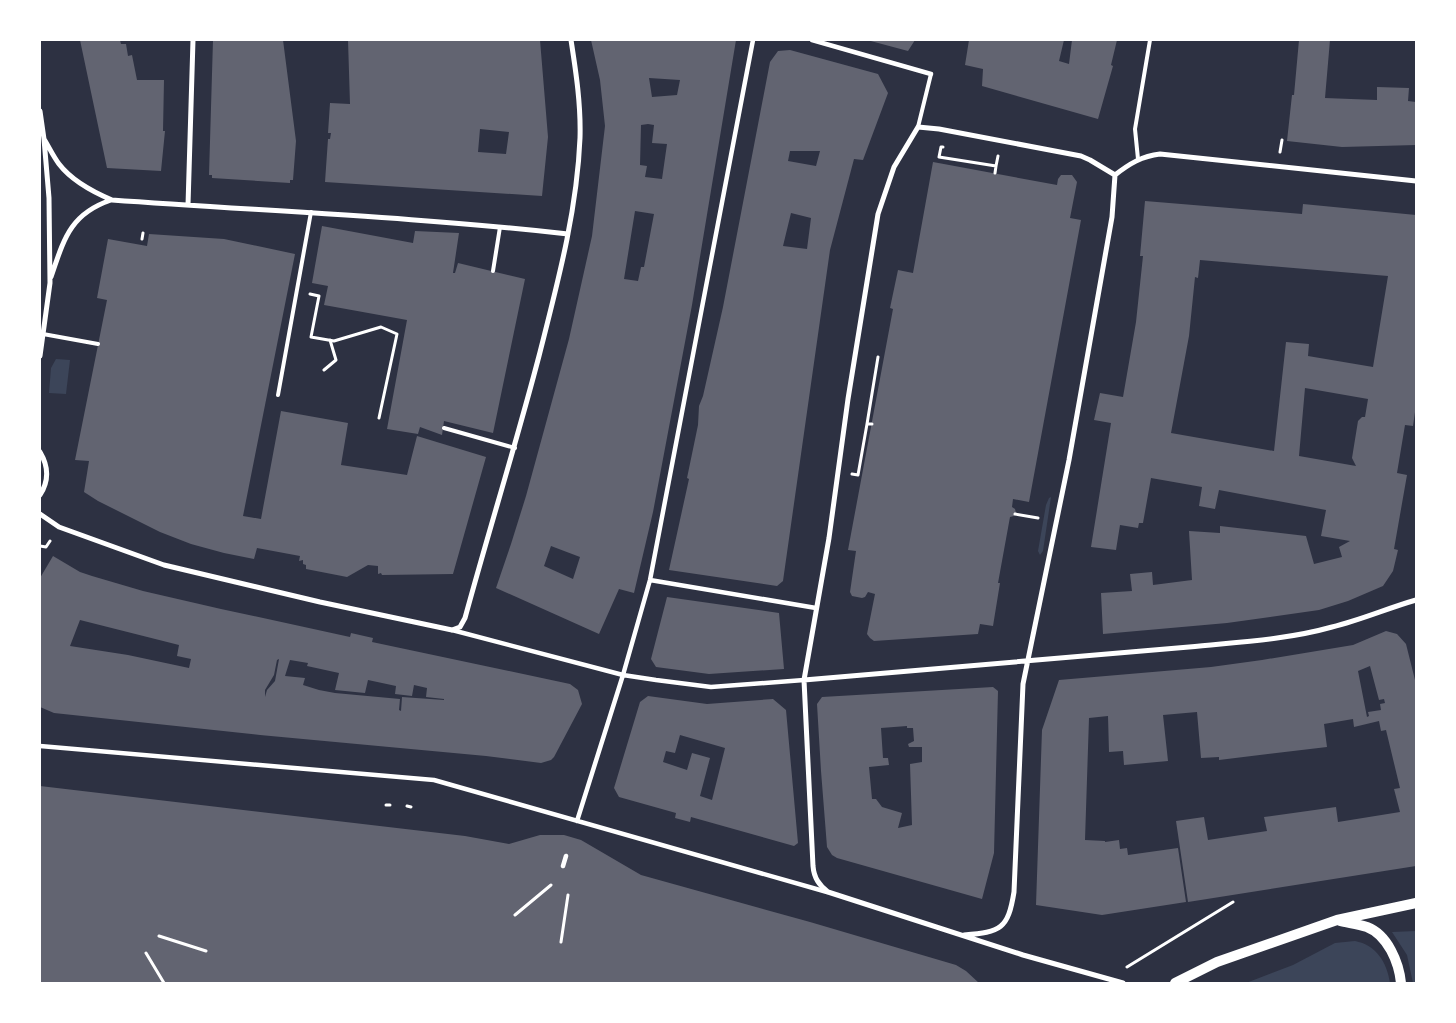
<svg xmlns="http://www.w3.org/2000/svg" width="1456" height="1023" font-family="Jost,sans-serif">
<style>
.green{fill:#3c4559}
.building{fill:#626471;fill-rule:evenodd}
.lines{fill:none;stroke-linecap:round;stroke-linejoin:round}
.path{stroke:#fff;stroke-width:3}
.service{stroke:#fff;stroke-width:4}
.pedestrian{stroke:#fff;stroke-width:4.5}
.minor{stroke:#fff;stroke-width:5}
.secondary{stroke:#fff;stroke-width:10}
</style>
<rect width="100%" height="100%" fill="#2d3142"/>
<path class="green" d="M56,359L70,360L66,394L49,393L51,368Z
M1051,497L1043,551L1040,555L1038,551L1046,505L1049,498Z
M1416,931V983H1413L1407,955L1392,932Z
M1355,941C1376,945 1387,962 1390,983H1246L1293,965L1335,943Z"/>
<path class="building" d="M80,40H120L121,44H126L128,56L132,55L137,80H164L163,131H165L161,171L107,168Z
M213,40H283L296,141L293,180H290V183L212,178V175H209Z
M348,40H540L548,137L542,196L325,182L328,139H330L331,133H328L330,103L350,104ZM480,129L509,132L506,154L478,152Z
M591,40H736L692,305L653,512L634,593L619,589L599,634L496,588L511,544L526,496L569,339L592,236L605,126L600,80ZM649,78L680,80L677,95L652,97ZM648,124L654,125L652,143L667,144L662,179L645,177L647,166L640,165L641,125ZM635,211L654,214L644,267H641L638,281L624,279ZM551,546L580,557L573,579L544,566Z
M867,40H915L908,51Z
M969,40H1064L1059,61L1069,64L1072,40H1117L1111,65L1113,66L1098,119L982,86L983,69L965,65Z
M1299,40H1330L1325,98L1377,100V87L1409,88L1408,101L1416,102V145L1342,147L1287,141L1292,95H1294Z
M790,50L878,74L888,93L863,160L854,159L830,250L783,581L777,586L669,570L689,479L687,478L698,425L699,406L703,396L723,307L770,62L778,51ZM790,151H820L816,166L788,161ZM791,213L811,218L807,249L783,246Z
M933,162L1057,185L1058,179L1061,175H1072L1077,182L1070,218L1081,220L1029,502L1013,499L1012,507L1015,509L1016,513L1014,516L1010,517L998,583H1000L993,626L980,624L978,634L874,641L870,638L867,634L875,594L868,592L865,597L862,598L852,596L850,592L856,551L848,550L893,309L890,308L898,270L913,273Z
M1145,201L1302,214L1303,204L1416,215V405L1413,426L1405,425L1397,473L1407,475L1394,549L1398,550L1393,571L1383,586L1348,601L1319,610L1227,623L1103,634L1101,593L1132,591L1130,574L1152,572L1153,585L1192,580L1189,531L1220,533V526L1306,536L1314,564L1342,557L1339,547L1350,541L1321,536L1326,510L1219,490L1215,509L1199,506L1202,487L1151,478L1143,523H1139L1138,528L1120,525L1116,550L1091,547L1111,423L1094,420L1100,393L1123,397L1136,322L1143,256H1140ZM1200,260L1388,276L1373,367L1308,356L1309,344L1286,342L1274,451L1171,433L1189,336L1195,277L1198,278ZM1305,388L1368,399L1365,417H1362L1358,421L1352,458L1356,466L1299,456Z
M322,226L413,243L415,231L459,233L453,273H455L458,263L525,279L493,433L444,421L442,435L420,427L418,434L387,429L407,320L324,305L328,286L312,283Z
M149,234L224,239L295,254L243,516L261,519L281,411L348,423L341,465L407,475L417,436L486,457L453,574L382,575L381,573L378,574V566L368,565L347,577L306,569V565L303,564V560L299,561L300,556L257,548L254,559L224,553L191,544L160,532L98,501L84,492L89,461L75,460L107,300L97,298L108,239L147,246Z
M53,556L80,572L92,576L143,591L221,609L286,623L282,642L286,623L350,637L351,633L373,638L372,642L570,684L578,690L582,704L554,757L551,760L541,763L486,756L260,735L54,713L40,707V578ZM80,620L179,645L177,656L191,659L189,668L128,655L70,646ZM279,659L275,681L267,690L265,697V690L274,675L277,660ZM290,660L308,663L307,666L339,673L335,690L365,693L368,680L396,686L395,694L412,696L414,685L427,688L426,697L444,699V700L402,697L401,711L399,710L400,699L335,693L319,690L303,685L305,678L285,676Z
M667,597L779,613L784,669L709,674L656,667L651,659Z
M1386,631L1397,634L1406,644L1416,684V866L1188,902L1176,821L1204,817L1208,840L1267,831L1264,817L1336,807L1338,822L1400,812L1394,789L1400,788L1386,730L1381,731L1379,721L1354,727L1353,719L1324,724L1327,747L1219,760V757L1201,758L1197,712L1163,715L1168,761L1124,765L1123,751L1109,752L1108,716L1089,718L1085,840L1105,841V842L1119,840L1120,849L1127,848L1128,855L1178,848L1186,902L1102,915L1036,905L1042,730L1059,680L1211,667L1262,660L1353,645ZM1370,666L1379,700L1384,699L1385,703L1380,704L1381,710L1368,712L1369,716L1367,717L1358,671Z
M993,687L998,691L994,853L982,899L837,858L832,855L827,847L821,771L817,704L822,697ZM907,726V728H913L914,741L908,744L909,747H922V762L910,764L912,825L898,828L902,813L882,807L876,799H872L869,767L889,765L888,758H883L881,728Z
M648,696L707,704L773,699L786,710L798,843L794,846L691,817L690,822L675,818L676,813L619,797L614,788L640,702ZM680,735L725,748L712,800L700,796L710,758L692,753L687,770L663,762L666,751L675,753Z
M40,786L465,836L509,844L540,835H564L581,840L641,875L810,922L956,965L966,971L979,983H40Z"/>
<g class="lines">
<path class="path" d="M943,147H941L939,157L996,166L995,173
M1280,152L1282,140
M996,166L998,156
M142,239L143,233
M310,294L319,296L311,337L334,341L381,327L397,334L379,418
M324,370L336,360L330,340
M867,424L878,357
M852,474L858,475L867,424H872
M1015,514L1038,518
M40,546L46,547L50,541
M386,805H390
M407,806L411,807
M515,915L551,885
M159,936L206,951
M561,942L568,895
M146,953L164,983
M1127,967L1233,902"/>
<path class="service" d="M918,127L931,74
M1138,159L1135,129L1150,40
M493,271L500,227
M43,334L98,344
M278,395L311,212
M444,428L515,448"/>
<path class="pedestrian" d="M812,40L931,74
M650,580L816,608
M452,630L623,675L656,680L711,687L804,680
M40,746L434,780L827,892
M577,821L623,675L650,580L753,40
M563,866L566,856"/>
<path class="minor" d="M40,111L44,139L49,198L50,283L40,356
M44,139C49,147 53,156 59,164C72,181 93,192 112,200C264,211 416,217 568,234
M1115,175L1090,160L1081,156L939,129L918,127L894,167L878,214L848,399L829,538L804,680L813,866C814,878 819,885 828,892L1023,955L1123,983
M188,205L193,40
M51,277C64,239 70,214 111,200
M40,452C49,467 49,481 40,495
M40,514L59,527L164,565L320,602L452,630L460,627L465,618C489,530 516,444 539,356C557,285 577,212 580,138C581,105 576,72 571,40
M804,680L1189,647C1236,642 1286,640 1332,627C1361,620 1388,608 1416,600
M964,935C1001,932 1008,929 1014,892L1023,684L1069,460L1112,217L1115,175C1129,164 1142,156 1160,154L1416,181"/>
<path class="secondary" d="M1340,921C1348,923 1358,924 1367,927C1388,935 1399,963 1401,983
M1175,983L1217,962L1337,920L1416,903"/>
</g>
<rect width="1456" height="1023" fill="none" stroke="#ffffff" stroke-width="82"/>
</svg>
